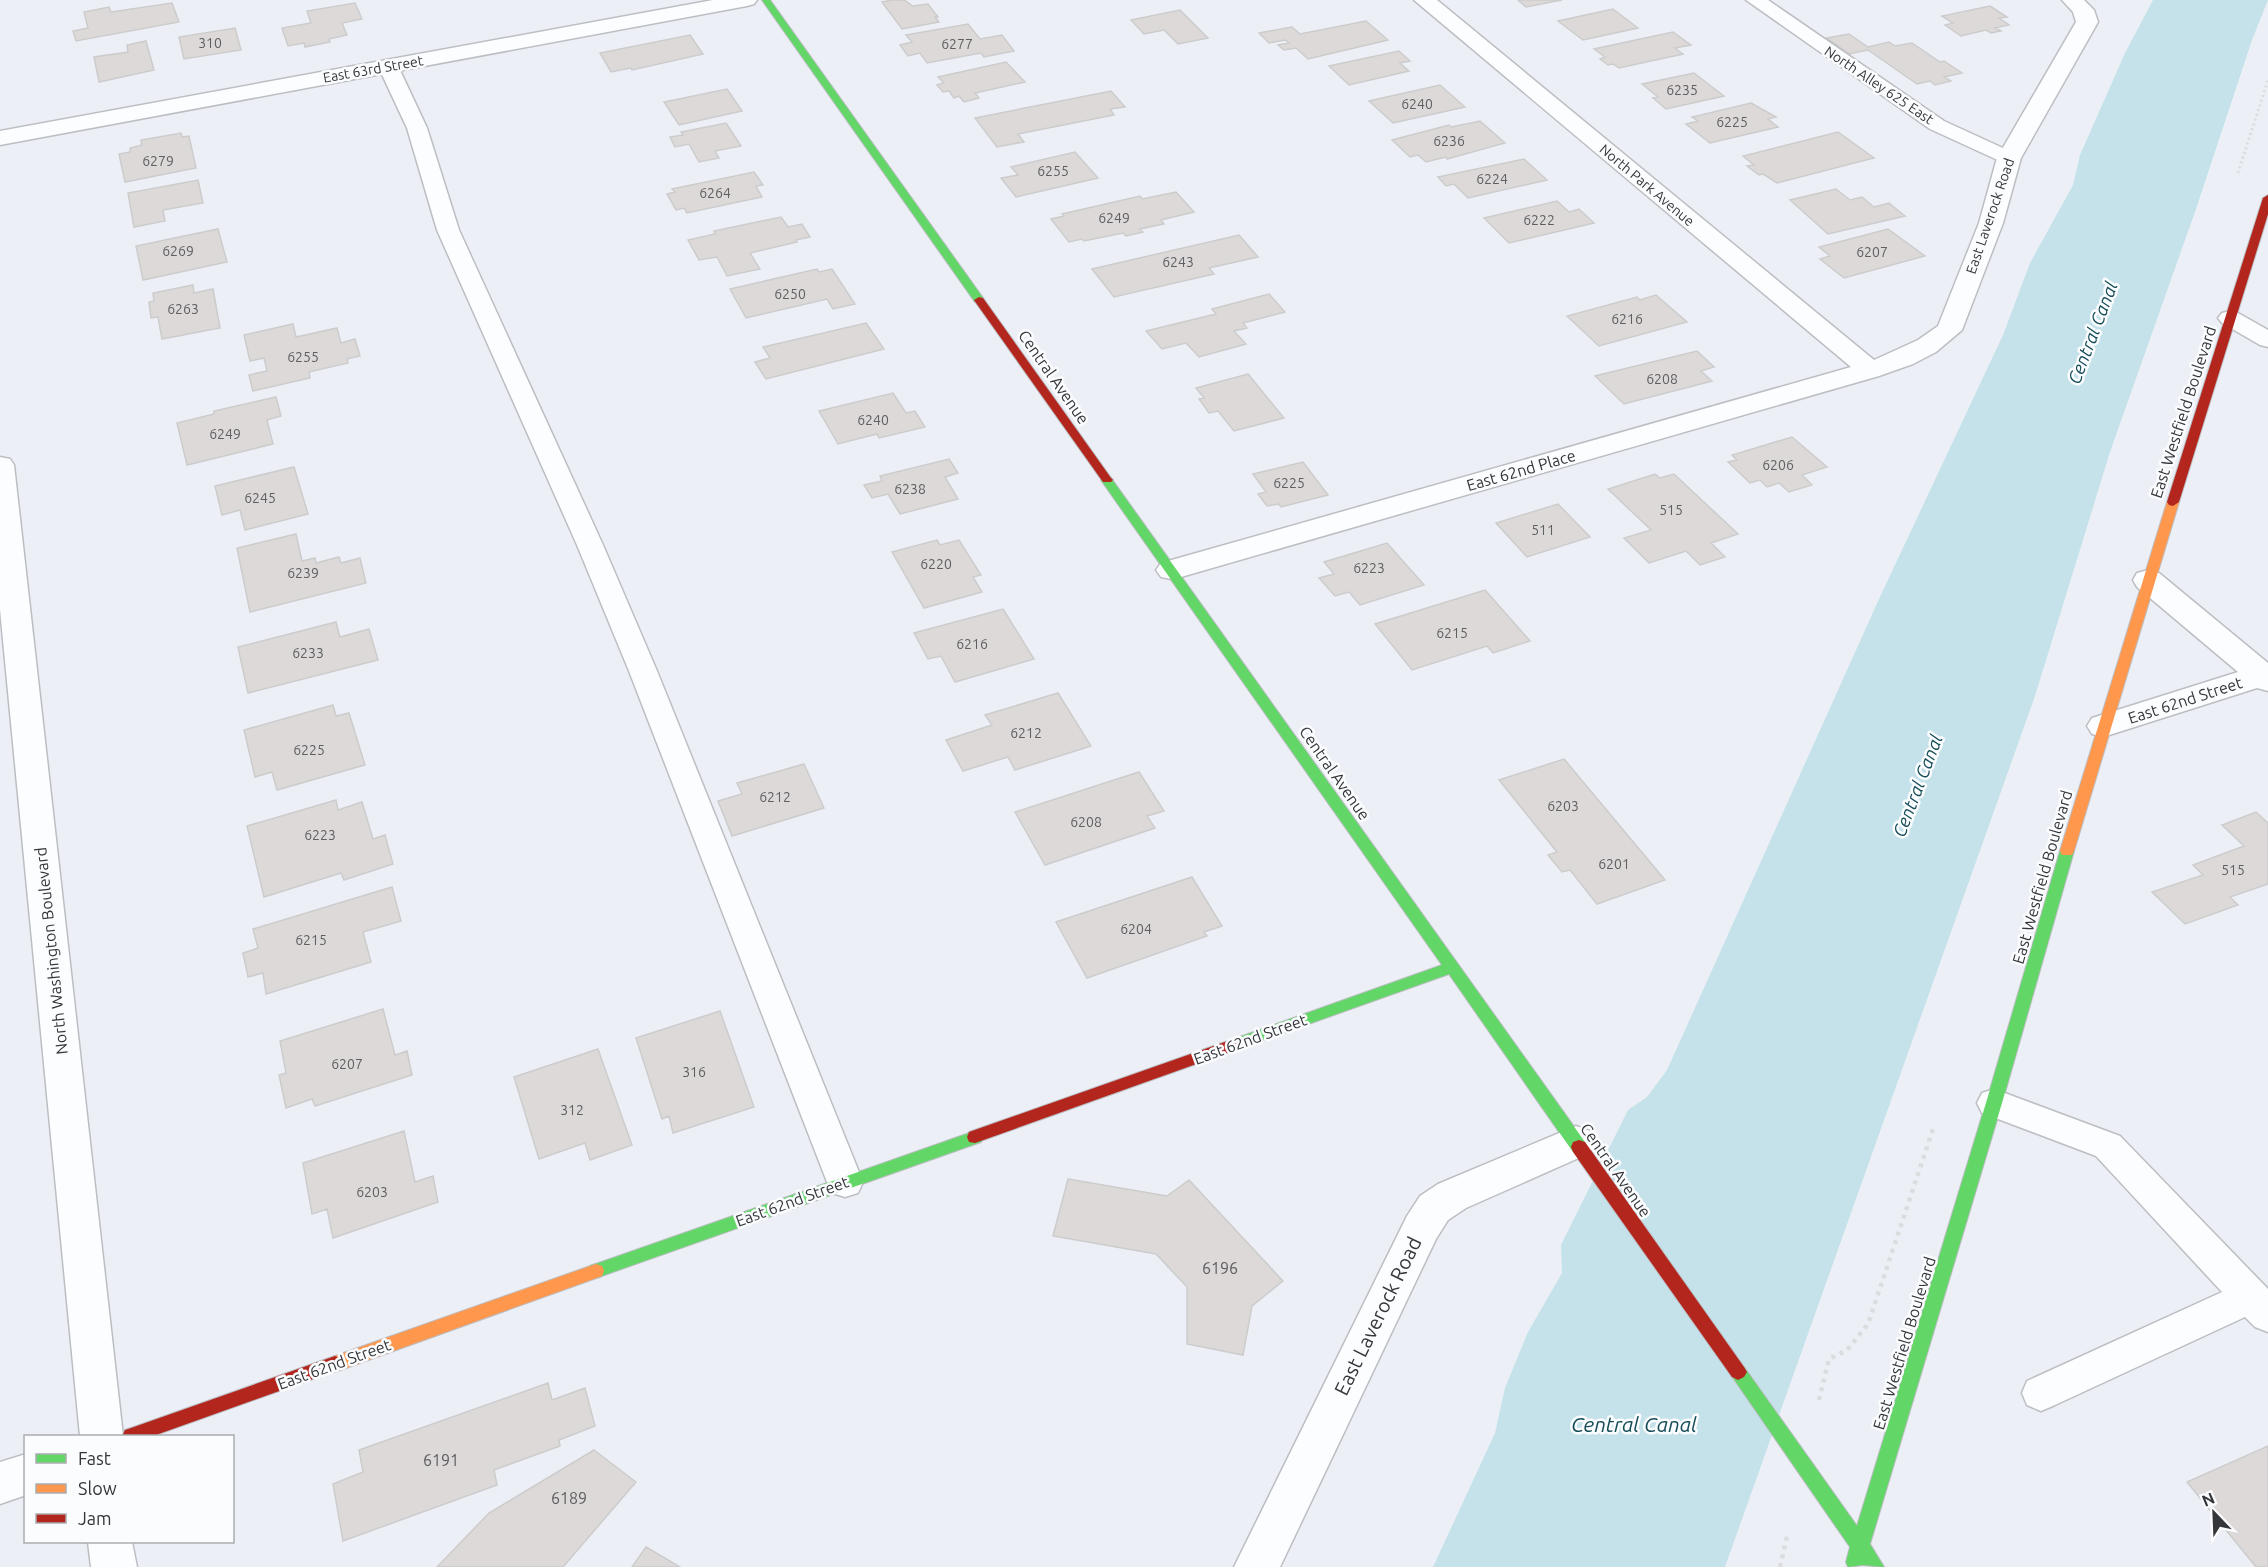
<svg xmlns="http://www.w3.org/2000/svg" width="2268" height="1567" font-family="Ubuntu,sans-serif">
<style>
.water{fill:#c5e2ea}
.building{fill:#ddd9d8;stroke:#cccccd;stroke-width:1.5}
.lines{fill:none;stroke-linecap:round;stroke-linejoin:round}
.lane-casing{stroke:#bcbec3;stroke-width:3}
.street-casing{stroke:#bcbec3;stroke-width:3}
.fast-casing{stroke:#bcbec3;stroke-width:2}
.slow-casing{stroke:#bcbec3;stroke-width:2}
.jam-casing{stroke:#bcbec3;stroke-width:2}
.path-far1{stroke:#dbdcde;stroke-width:3;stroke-dasharray:2 3;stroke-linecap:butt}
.path{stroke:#dbdcde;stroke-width:4.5;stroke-dasharray:4 5;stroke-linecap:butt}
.lane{fill:#fcfdfe;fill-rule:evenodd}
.street{fill:#fcfdfe;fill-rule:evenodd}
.fast{fill:#63d668;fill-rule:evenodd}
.slow{fill:#ff974d;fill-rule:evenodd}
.jam{fill:#b3261e;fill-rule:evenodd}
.labels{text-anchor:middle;stroke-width:5;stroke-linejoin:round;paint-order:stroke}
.number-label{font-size:14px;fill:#5e5f62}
.far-street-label{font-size:14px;fill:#34363a;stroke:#fbfcfe}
.street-label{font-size:16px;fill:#34363a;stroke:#fbfcfe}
.near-number-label{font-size:16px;fill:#5e5f62}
.water-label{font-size:18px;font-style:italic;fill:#144c57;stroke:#fbfcfe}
.near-street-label{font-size:20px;fill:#34363a;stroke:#fbfcfe}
.near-water-label{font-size:21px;font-style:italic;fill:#144c57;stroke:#fbfcfe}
</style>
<rect width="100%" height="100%" fill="#ecf0f6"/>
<path class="water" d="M2153,0H2268L2252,40L2196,209L2110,452L2035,696L1725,1567H1433L1495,1433L1505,1388L1528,1332L1562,1273L1561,1245L1628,1110L1647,1097L1667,1070L1879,599L2003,335L2030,263L2073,185L2080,155L2125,53Z"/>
<path class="building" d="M892,0H904L913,6L928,4L938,17H935L939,22L902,29L882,2Z
M1518,0H1562L1526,7Z
M172,3L179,22L76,41L73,31L88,28L84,12L109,7L111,12Z
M355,3L362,19L342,23L347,35L329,39L330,42L305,47L304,43L288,46L282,28L311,23L307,11Z
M1990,6L2007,17L1999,18L2009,25L1995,28L2001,31L1991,33L1986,30L1961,36L1945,25L1953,23L1942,16Z
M1613,9L1638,28L1583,40L1558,21Z
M1180,10L1208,38L1178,44L1164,30L1144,34L1131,20Z
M1366,21L1388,40L1308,59L1296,48L1284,50L1278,45L1289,43L1285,40L1269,43L1259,33L1292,27L1300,34Z
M968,24L980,39L1002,35L1014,51L984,57L981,53L927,63L920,53L908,56L900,45L912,42L906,35Z
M235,28L241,50L184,59L179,37Z
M1673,32L1691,45L1675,48L1683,54L1619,68L1613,64L1608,65L1600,59L1605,57L1594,49Z
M1849,34L1868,47L1889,42L1895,46L1912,43L1940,62L1944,61L1962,73L1944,77L1951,81L1935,85L1930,81L1917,84L1868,50L1849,54L1827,38Z
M690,35L703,54L632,70L631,68L611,72L600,53Z
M146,41L154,70L99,82L94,57L128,52L127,45Z
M1399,51L1410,61L1400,63L1409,71L1349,85L1329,66Z
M1006,62L1025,82L975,93L979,98L964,102L959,96L954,98L949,91L943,92L937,85L944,83L938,77Z
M1694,73L1724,96L1666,109L1653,98L1658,97L1642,84Z
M1440,85L1465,107L1393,123L1369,101Z
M727,89L742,111L679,125L664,102Z
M1111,91L1125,107L1110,109L1114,115L1018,134L1024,142L997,147L975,118Z
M1751,103L1776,117L1768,119L1778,127L1710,143L1686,124L1698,121L1692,117Z
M1480,121L1505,143L1447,159L1446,157L1426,162L1418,155L1410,157L1392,140L1449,125L1451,127Z
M726,123L741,146L715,151L719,158L699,162L689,144L675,147L670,137L683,135L681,132Z
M1838,132L1874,158L1777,183L1763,174L1759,175L1747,166L1754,165L1743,156Z
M181,133L182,137L189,136L196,168L125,182L119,154L130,152V148L142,145L141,140Z
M1075,152L1098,178L1016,197L1001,178L1018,175L1011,167Z
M1524,159L1547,180L1468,198L1454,184L1446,186L1438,177Z
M754,172L763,185L756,186L762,197L687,213L684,208L676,210L667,194L675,192L672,189Z
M198,180L203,203L163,210L165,221L134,227L128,193Z
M1836,189L1850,200L1862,197L1874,207L1889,203L1905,216L1828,234L1790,200Z
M1176,192L1194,212L1161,220L1164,224L1140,229L1143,232L1126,236L1123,233L1084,241L1082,239L1069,242L1051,219L1064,216L1062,214L1140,196L1142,199Z
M1557,201L1569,212L1579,209L1594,223L1509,243L1484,218Z
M781,217L788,227L802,224L810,237L796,240L797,242L750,253L760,269L727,276L717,257L699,260L688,240L715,234L714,231Z
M218,229L227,262L143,280L136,246Z
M1888,229L1925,256L1844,278L1820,259L1830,256L1819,247Z
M1239,235L1258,257L1209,268L1214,274L1114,297L1092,269Z
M817,269L819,272L832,269L855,304L833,309L827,299L746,318L730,289Z
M193,285L194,293L213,289L220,328L162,339L158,317L151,318L149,302L154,301L153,293Z
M1269,294L1285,312L1243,323L1247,328L1234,331L1246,344L1199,357L1186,343L1162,349L1146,331L1216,314L1212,309Z
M1656,295L1687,322L1599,346L1567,316L1637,297L1640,300Z
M866,323L884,349L766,379L755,362L770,358L763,347Z
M293,324L296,337L337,328L341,343L355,339L360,356L347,359L348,363L309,372L310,378L253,391L249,375L267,371L264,358L250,361L244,335Z
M1697,351L1714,367L1701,371L1712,381L1624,404L1595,376Z
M1248,374L1284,418L1234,431L1218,411L1209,413L1199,399L1204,398L1196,388Z
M893,393L906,413L915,411L925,427L879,438L877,434L838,444L819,411Z
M276,397L281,416L267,420L273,444L187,465L177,423L214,414V411Z
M1792,437L1827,467L1802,475L1812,485L1789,492L1779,483L1767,487L1760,480L1750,483L1728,462L1737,460L1732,455Z
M949,459L958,473L945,477L958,499L900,514L888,494L872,498L864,485L882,481L880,476Z
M1303,462L1328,495L1281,507L1279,504L1267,506L1258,494L1266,492L1253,474Z
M294,467L308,514L245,530L240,510L222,515L215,486Z
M1655,474L1660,478L1674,474L1738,534L1711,543L1725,557L1700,565L1686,551L1649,563L1624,538L1651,530L1608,489Z
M1558,504L1590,537L1527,557L1496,523Z
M296,534L302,561L315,558L316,563L339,557L341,563L360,558L366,583L250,612L237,548Z
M937,540L940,545L959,540L981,575L973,577L982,592L924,608L892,552Z
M1387,543L1424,585L1360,605L1349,592L1335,596L1319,578L1334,574L1324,562Z
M1485,590L1530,641L1493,653L1487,646L1412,670L1375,624Z
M1003,609L1034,659L955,682L941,656L928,659L914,633Z
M336,622L340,637L369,629L378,660L248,693L238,647Z
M1058,693L1091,746L1015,770L1008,757L963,771L946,740L992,725L985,715Z
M333,705L336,716L349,713L365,765L277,790L272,772L255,777L244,730Z
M1564,759L1665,880L1597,904L1570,870L1562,872L1548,855L1557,852L1499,780Z
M804,764L824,808L732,836L718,801L742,794L737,783Z
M1139,772L1164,811L1147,816L1155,828L1045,865L1015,812Z
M336,800L338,810L362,802L373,839L385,835L393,864L344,880L341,873L264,897L247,826Z
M2256,812L2268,823V884L2230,897L2238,905L2185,924L2152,892L2203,875L2193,865L2244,846L2222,825Z
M1192,877L1222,926L1204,932L1207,936L1087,978L1056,922Z
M392,887L401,921L363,932L371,962L266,994L263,973L248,977L243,953L258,948L253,929Z
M383,1009L395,1055L407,1051L412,1075L315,1106L312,1099L286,1108L279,1075L286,1073L280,1041Z
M720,1011L754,1107L673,1133L669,1116L662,1119L636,1038Z
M598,1049L632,1145L590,1160L585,1143L539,1159L514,1077Z
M404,1131L415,1182L433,1176L438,1202L333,1238L327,1209L312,1214L303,1163Z
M1068,1179L1167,1196L1189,1180L1283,1281L1252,1306L1243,1355L1187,1344V1287L1156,1254L1053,1236Z
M548,1383L552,1400L585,1388L595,1426L559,1440L560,1446L494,1470L497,1485L343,1541L333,1484L363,1472L359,1450Z
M2268,1446V1567H2256L2187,1482Z
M594,1450L636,1482L563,1567H437L489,1513Z
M646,1547L680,1567H632Z"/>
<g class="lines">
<defs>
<path id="lane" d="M1746,0H1768L1944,121L2016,154L2020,158L2016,162L2009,164L2002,162L1930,129Z
M388,60L395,62L398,66L427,128L459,230L603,545L657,671L863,1182L858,1193L845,1197L832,1193L827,1182L629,671L577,545L437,230L407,128L378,66L381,62Z
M2230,311L2238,313L2268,330V347L2260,345L2222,323L2218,318L2222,313Z
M1994,1089L2120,1136L2268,1289V1332L2255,1327L2245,1317L2055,1405L2041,1411L2027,1405L2022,1393L2027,1381L2222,1292L2096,1156L1982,1113L1977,1103L1982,1093Z"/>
<path id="street" d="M713,0H757L754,4L747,6L0,145V131Z
M1414,0H1437L1874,360L1918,340L1938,326L1979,223L1997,158L2076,22L2073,12L2062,0H2084L2094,10L2098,22L2021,158L2003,223L1962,330L1936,352L1913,364L1879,376L1181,577L1171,579L1161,577L1156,570L1161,563L1851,367Z
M0,457L10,459L14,465L123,1436H80L0,609Z
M2148,570L2159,573L2268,663V691L2257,688L2103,737L2092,734L2087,726L2092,718L2238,672L2137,587L2133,580L2137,573Z
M1576,1126L1590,1131L1595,1142L1590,1153L1466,1208L1448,1220L1436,1239L1280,1567H1234L1407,1216L1420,1196L1438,1184Z
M26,1454V1495L0,1504V1462Z
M88,1542H132L137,1567H91Z"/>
<path id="fast" d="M762,0H770L983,298V302H975Z
M1107,476L1111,478L1585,1142L1587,1147L1585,1152L1579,1154L1573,1152L1449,974L1244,1047L1239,1049L1234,1047L1231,1043L1234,1039L1442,965L1101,480Z
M2067,846L2072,847L2074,851L2002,1103L1870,1544L1884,1567L1863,1565L1848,1567L1846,1562L1850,1547L1729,1372L1732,1367L1738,1364L1744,1367L1857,1526L1986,1103L2060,851L2062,847Z
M975,1131L981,1132L983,1137L981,1142L596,1278L590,1276L588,1271L590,1266Z"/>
<path id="slow" d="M2173,498L2179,502L2074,851L2072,855H2062L2060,851L2167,502Z
M596,1264L602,1266L604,1271L602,1276L335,1372L329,1369L326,1364L329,1359L335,1356Z"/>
<path id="jam" d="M2268,195V214L2179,502L2173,506L2169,505L2167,502L2263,198Z
M979,297L983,298L1111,478L1113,480L1111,482H1103L974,300Z
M1239,1037L1244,1039L1247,1043L1244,1047L975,1143L969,1142L967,1137L969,1132Z
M1579,1140L1585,1142L1744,1367L1747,1372L1744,1377L1738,1380L1732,1377L1573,1152L1571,1147L1573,1142Z
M335,1356L341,1359L344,1364L341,1369L153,1436H122L125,1430L131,1428Z"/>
</defs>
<use href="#lane" class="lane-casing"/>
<use href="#street" class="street-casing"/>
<use href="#fast" class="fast-casing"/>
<use href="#slow" class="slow-casing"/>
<use href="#jam" class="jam-casing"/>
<path class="path-far1" d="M2238,173L2268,80"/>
<path class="path" d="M1819,1400L1829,1359L1847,1350L1868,1324L1934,1126
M1780,1567L1788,1532"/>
<use href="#lane" class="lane"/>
<use href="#street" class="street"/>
<use href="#fast" class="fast"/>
<use href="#slow" class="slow"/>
<use href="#jam" class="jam"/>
</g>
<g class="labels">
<g class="number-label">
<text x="210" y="48">310</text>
<text x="957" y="49">6277</text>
<text x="1682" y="95">6235</text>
<text x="1417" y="109">6240</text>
<text x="1732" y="127">6225</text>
<text x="1449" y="146">6236</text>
<text x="158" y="166">6279</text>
<text x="1053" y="176">6255</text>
<text x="1492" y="184">6224</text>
<text x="715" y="198">6264</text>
<text x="1114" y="223">6249</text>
<text x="1539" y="225">6222</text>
<text x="178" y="256">6269</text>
<text x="1872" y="257">6207</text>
<text x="1178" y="267">6243</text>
<text x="790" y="299">6250</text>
<text x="183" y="314">6263</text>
<text x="1627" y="324">6216</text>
<text x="303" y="362">6255</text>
<text x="1662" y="384">6208</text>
<text x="873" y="425">6240</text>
<text x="225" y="439">6249</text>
<text x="1778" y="470">6206</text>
<text x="1289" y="488">6225</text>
<text x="910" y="494">6238</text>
<text x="260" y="503">6245</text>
<text x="1671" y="515">515</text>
<text x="1543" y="535">511</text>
<text x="936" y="569">6220</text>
<text x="1369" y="573">6223</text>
<text x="303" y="578">6239</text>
<text x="1452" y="638">6215</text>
<text x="972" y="649">6216</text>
<text x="308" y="658">6233</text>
<text x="1026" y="738">6212</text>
<text x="309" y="755">6225</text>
<text x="775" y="802">6212</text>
<text x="1563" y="811">6203</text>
<text x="1086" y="827">6208</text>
<text x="320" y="840">6223</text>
<text x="1614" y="869">6201</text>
<text x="2233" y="875">515</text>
<text x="1136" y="934">6204</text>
<text x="311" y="945">6215</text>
<text x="347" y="1069">6207</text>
<text x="694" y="1077">316</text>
<text x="572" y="1115">312</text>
<text x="372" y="1197">6203</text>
</g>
<g class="far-street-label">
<text transform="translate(373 69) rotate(-10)" y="5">East 63rd Street</text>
<text transform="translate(1879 85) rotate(34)" y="5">North Alley 625 East</text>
<text transform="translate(1647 185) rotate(40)" y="5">North Park Avenue</text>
<text transform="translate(1990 216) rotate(-71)" y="5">East Laverock Road</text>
</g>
<g class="street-label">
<text transform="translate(1054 377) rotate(55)" y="6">Central Avenue</text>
<text transform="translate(2183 412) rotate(-72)" y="6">East Westfield Boulevard</text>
<text transform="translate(1521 470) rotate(-16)" y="6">East 62nd Place</text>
<text transform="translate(2185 700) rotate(-18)" y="6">East 62nd Street</text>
<text transform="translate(1335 773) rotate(55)" y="6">Central Avenue</text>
<text transform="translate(2042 877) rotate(-74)" y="6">East Westfield Boulevard</text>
<text transform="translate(51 951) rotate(-96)" y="6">North Washington Boulevard</text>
<text transform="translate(1250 1039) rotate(-20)" y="6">East 62nd Street</text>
<text transform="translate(1616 1170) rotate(55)" y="6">Central Avenue</text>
<text transform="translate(792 1201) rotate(-20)" y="6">East 62nd Street</text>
<text transform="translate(1904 1343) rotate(-73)" y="6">East Westfield Boulevard</text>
<text transform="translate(334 1364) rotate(-20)" y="6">East 62nd Street</text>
</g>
<g class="near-number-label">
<text x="1220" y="1274">6196</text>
<text x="441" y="1466">6191</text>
<text x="569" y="1504">6189</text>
</g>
<g class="water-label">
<text transform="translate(2093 333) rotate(-69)" y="6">Central Canal</text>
<text transform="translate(1918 786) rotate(-69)" y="6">Central Canal</text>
</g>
<g class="near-street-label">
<text transform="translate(1378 1316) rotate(-64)" y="7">East Laverock Road</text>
</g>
<g class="near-water-label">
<text x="1634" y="1432">Central Canal</text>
</g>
</g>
<rect x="24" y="1435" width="210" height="108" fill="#fbfcfe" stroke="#abadb0" stroke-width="1.5"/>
<rect x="36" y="1454" width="30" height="9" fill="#63d668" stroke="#abadb0" stroke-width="1.5"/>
<text x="78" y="1465" font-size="18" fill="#34363a">Fast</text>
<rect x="36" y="1484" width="30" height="9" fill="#ff974d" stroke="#abadb0" stroke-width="1.5"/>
<text x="78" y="1495" font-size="18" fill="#34363a">Slow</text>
<rect x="36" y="1514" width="30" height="9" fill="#b3261e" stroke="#abadb0" stroke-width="1.5"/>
<text x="78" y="1525" font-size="18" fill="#34363a">Jam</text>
<g transform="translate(2214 1513) rotate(337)" stroke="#fbfcfe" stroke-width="4.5" paint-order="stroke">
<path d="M0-4.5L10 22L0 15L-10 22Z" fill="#34363a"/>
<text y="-9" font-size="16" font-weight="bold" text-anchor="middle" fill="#34363a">N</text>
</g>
</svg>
